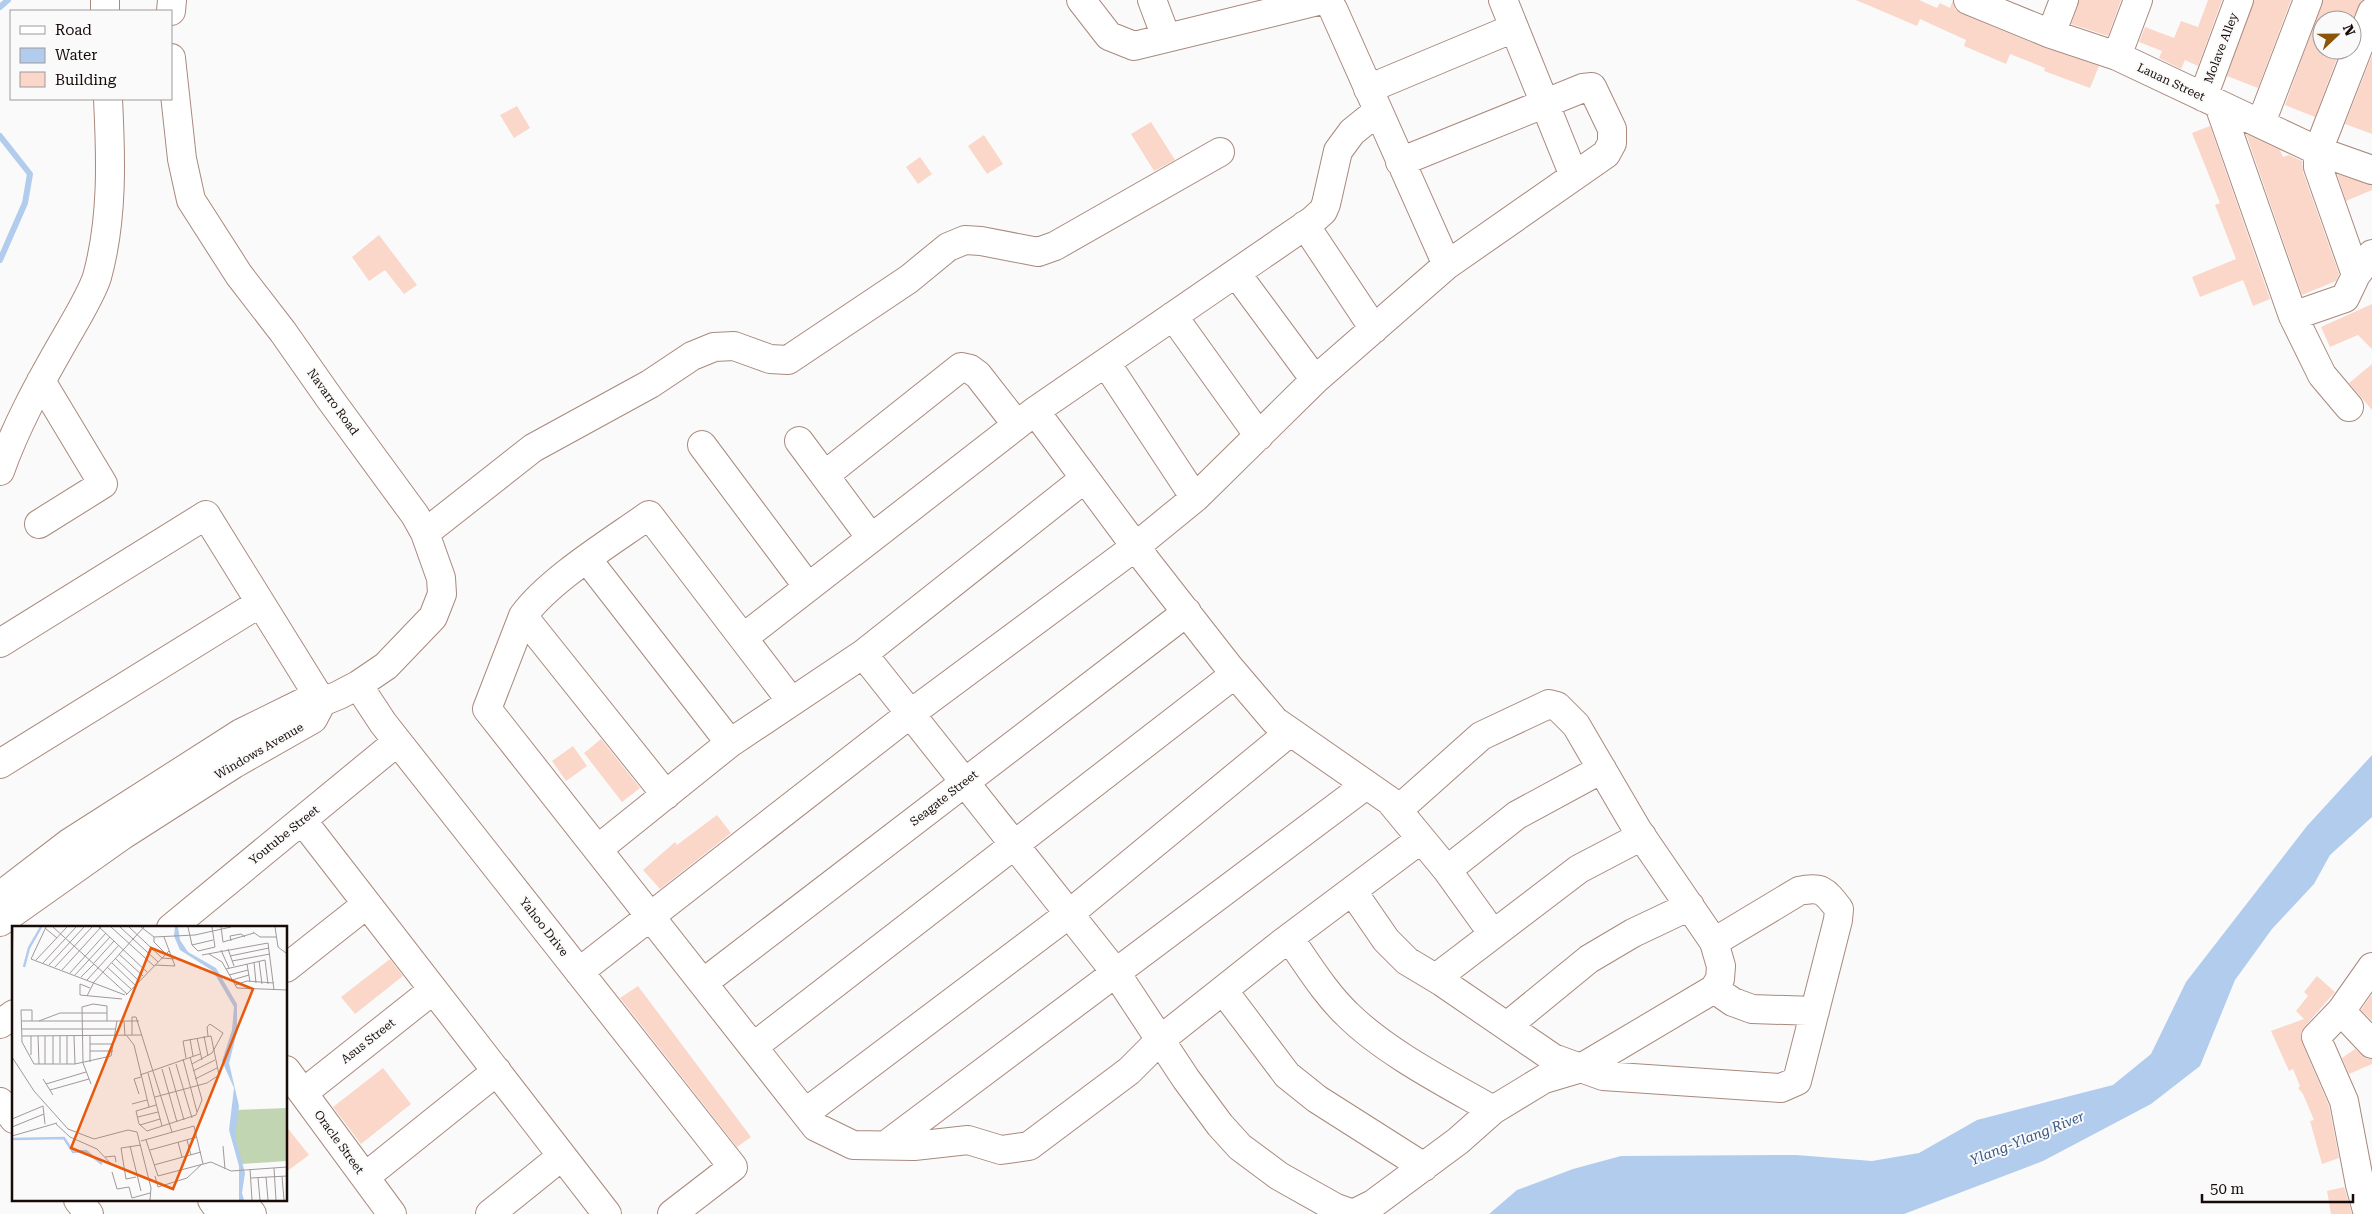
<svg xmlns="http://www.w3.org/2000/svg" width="2372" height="1214" font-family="'Roboto Serif',serif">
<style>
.water{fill:#b2ccee}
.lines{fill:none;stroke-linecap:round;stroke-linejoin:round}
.stream{stroke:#b2ccee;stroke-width:6}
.building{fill:#fbd7c9}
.minor-casing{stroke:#a9897d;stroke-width:30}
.minor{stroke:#fff;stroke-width:28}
.labels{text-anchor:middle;stroke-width:4;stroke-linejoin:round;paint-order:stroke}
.street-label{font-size:12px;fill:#160b07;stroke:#fafafa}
.water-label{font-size:14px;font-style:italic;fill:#345785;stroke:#fafafa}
.inset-river{fill:none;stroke:#b2ccee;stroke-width:2.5}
.inset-road{fill:none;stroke:#9f9a99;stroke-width:1}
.view{fill:#e8590c;fill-opacity:0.15;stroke:#e8590c;stroke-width:2.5}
.inset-edge{fill:none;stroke:#160b07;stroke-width:2.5}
</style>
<rect width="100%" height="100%" fill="#fafafa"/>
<path class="water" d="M2372,755V817L2330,855L2314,884L2272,929L2235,980L2200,1066L2151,1104L2043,1161L1904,1214H1489L1517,1190L1573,1169L1621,1156L1796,1155L1872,1161L1919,1153L1977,1120L2113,1085L2151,1054L2186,982L2307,826Z"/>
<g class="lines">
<path class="stream" d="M0,7L8,0
M0,136L30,174L25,203L0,260"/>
</g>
<path class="building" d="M1856,0H1919L1937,8L1940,3L1950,8L1953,0L1955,9L1962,14L2045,48L2099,66L2090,88L2044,71L2045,68L2010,54L2006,64L1964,46L1966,40L1920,19L1917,26Z
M2079,0H2121L2108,36L2071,24Z
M2208,0H2222L2198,66L2185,60L2181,69L2159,58L2162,51L2139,42L2145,27L2174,38L2181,21L2198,27Z
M2254,0H2291L2258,88L2227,76Z
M2323,0H2362L2352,20H2322V50H2340L2315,117L2285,105Z
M2372,55V134L2345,124Z
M517,106L530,128L514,138L500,115Z
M1151,122L1175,160L1154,171L1131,134Z
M2210,126L2270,299L2253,306L2243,280L2200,297L2192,277L2236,259L2215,205L2220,203L2192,133Z
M2246,134L2280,150L2283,157L2289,155L2302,161L2303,172L2339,274L2336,281L2302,295Z
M984,135L1003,164L987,174L968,146Z
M920,157L932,174L918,184L906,167Z
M2337,174L2372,185V190L2346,201Z
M379,235L417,285L404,294L385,270L369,281L352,257Z
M2372,304V349L2358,335L2330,347L2321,327Z
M2372,364V410L2349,383Z
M601,739L640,788L622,802L584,753Z
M573,746L587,766L566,781L552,761Z
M717,815L731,833L660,889L643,870L675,842L677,845Z
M390,959L403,976L355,1014L341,997Z
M2317,976L2335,992L2305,1026L2301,1035L2302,1043L2329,1106L2339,1158L2322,1164L2310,1121L2314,1120L2303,1094L2298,1088L2300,1086L2293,1069L2289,1071L2271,1031L2304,1019L2296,1011L2308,996L2304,992Z
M638,986L751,1137L737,1147L620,998Z
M2372,994V1021L2361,1010Z
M2355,1049L2367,1059H2372V1064L2349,1074L2342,1058Z
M383,1068L411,1104L361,1144L333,1107Z
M286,1126L309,1155L286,1172Z
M2344,1187L2352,1214H2331L2327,1191Z"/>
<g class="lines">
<defs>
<path id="minor" d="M1081,0L1109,36L1134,46L1322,0
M1152,0L1166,37
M1326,0L1333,9L1447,265
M1503,0L1574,176
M1968,0L2051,34L2117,56L2318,151L2372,170
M105,11V0
M171,11L172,0
M2051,34L2064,0
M2117,56L2138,0
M1368,89L1514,28
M2203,97L2239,0
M2219,105L2293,316L2345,298L2356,275L2372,254
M2261,123L2308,0
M1305,225L1374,329
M1236,273L1315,380
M2356,275L2318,167V151L2372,12
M1173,316L1259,436
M2293,316L2322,375L2349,407
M1106,363L1195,498
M1035,411L1147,562L1229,667L1275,721L1390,801L1447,870L1493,934
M799,441L871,538
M702,445L808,587
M0,471C16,426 38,386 62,344C72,326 91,296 97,277C113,219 111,158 108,99
M825,475L961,367L970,369L978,375L1017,425
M39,524L103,484L41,381
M425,533L533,448L650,384L692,356L714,347L734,346L770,359L788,360L909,279L948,247L965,240L981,241L1038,252L1055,246L1220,152
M587,559L730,743
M523,616L666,795
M743,638L1035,411L1313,220L1323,211L1326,204L1338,151L1352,132L1378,111
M0,643L206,515L322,702
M863,654L1116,973L1186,1079L1220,1125L1240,1147L1279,1176L1336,1208L1353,1214L1373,1204L1458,1141L1493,1110L1544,1079L1581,1068L1714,989L1720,979L1721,966L1714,942L1638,831L1576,725L1557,706L1549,704L1481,736L1398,810
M358,685L383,723L733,1167L672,1214
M791,701L649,515C611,542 549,580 523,616L487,709L816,1127L853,1145L914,1146L968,1140L1001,1150L1029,1146L1129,1071L1160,1040L1281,944L1421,839
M0,764L260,603
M302,820L607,1214
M598,849L730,743L863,654L1084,479
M1447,870L1517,815L1602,769
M1353,892L1386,940L1407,961L1442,982L1553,1058L1603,1076L1781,1088L1797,1081L1838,920L1839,909C1825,891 1822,886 1799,891L1714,942
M0,896L69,843L241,733L304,702H322L339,695L358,685L386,666L433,617L442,594L441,578L425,533L415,515L330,399L283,332L239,275L191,200L182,159L171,58
M0,922L123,835L234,764L313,719L322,702
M171,928L397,742
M1289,938C1307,963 1324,992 1347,1014C1385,1052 1446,1083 1493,1110
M286,968L367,904
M579,972L910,714L1135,547L1195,498L1315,380L1447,265L1606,154L1612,143V129L1592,87L1583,88L1400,162
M1436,978L1579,869L1642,836
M703,983L1187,612
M1714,989L1733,1002L1752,1009L1815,1011
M1223,990L1287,1075L1317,1099L1424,1167
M2341,1011L2372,1044
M0,1024L14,1014
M1507,1026L1589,959L1633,933L1690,906
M753,1047L1235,674
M286,1070L392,1214
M303,1093L433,990
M0,1102L14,1119
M805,1113L1069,914L1290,732
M886,1145L1366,785
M365,1177L497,1071
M78,1200L89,1214
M212,1200L222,1214
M241,1200L252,1214
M490,1214L562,1156
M2368,1214L2360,1185L2344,1101L2316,1037L2341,1011L2372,967"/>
</defs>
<use href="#minor" class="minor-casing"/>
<use href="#minor" class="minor"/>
</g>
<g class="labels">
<g class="street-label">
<text transform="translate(2221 48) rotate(-69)" y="4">Molave Alley</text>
<text transform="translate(2171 82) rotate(25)" y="4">Lauan Street</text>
<text transform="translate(333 402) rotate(54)" y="4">Navarro Road</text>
<text transform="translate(259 751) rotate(-30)" y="4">Windows Avenue</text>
<text transform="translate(944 798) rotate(-38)" y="4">Seagate Street</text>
<text transform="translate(284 835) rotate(-39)" y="4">Youtube Street</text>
<text transform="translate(544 927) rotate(52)" y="4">Yahoo Drive</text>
<text transform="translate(368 1041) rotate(-38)" y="4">Asus Street</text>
<text transform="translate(339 1142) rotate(54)" y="4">Oracle Street</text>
</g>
<g class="water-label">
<text transform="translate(2027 1138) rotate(-22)" y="5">Ylang-Ylang River</text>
</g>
</g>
<g transform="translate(12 926)">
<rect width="275" height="275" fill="#fafafa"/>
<path d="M275,182V235L229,238L219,209L222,184Z" fill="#c2d5b3"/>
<path d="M163,1H166L168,14L176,26L204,42L225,78V106L217,137L227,180L223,210L233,247L230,267L232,274H227V240L217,204L222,162L210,135L220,104L222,81L201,45L168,24L162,10Z" fill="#b2ccee"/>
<path class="inset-river" d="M12,41L17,22L29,1M0,213L52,212L61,226L74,225L90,238"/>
<path class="inset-road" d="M34,1L19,33L113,69M41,1L115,68M87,1L135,46M99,1L142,40M108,1L146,36M117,1L150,32L162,33M129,1L142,11L183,9L219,1M176,1L180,19M200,1L203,21L186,25L180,19L201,14M209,1L211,16L242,7M263,1L266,21L274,27M33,2L45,12M241,6L248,11H265M142,11V16L154,28M219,15L218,10L229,8L233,11M216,23L222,40M209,24L217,42M275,25V49M107,28L131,50M197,28L210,36L225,62L275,64M190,29L256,17L262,64M218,30L257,22M103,32L127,55M24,34L55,1M253,34L256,58M220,35L258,28M247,35L250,58M242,36L244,57M31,37L64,1M82,37L102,15M100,37L123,59M235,38L238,56M37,39L72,1M143,39L163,40L152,11M43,41L80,1M95,41L119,63M214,43L253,34M50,44L89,1M58,47L94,7M63,49L98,11M217,49L236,44M69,51L82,38M0,53L1,1M75,54L107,19M220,54L237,49M223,59L235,55L262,57M78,62L68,58V69L110,73M114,69L157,25M75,70L82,56L132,1M10,95H127M20,95V84H9L10,116L22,138H63L99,130L105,95M27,95L48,87H95M112,95L113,110M10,103H104M120,109V91H124L160,206M10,110L130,109M19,110V129M26,110L27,138M33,110V138M41,110V138M48,110V137M55,110V138M62,110L63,138M78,110V136M115,110L122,119L137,181M192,110L196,130M185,112L190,134M178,113L181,130M78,118H102M78,125H101M0,131L22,165L56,203L82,213L116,204L125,206L139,262L138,274M171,133L185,186M164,138L180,192M180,138L200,127L211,107L198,98L195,101L196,110M157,141L172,194M150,143L165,196M181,145L203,134M136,147L150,200M128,149L188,128M31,153L41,169M183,153L205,142M34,158L74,146M79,158L71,137L70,81L81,78L95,80V95M38,164L77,153M127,168L122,153L129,151M143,171L195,157L207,149L199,110L171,115L174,132M120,178L135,174M144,179L124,185L127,198L135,205L184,189L190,174L178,131M126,191L146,186M0,193L31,180L33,198M43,197L58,211L85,223L101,240M128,199L148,193M0,201L32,188M0,210L45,197M134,214L146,250M175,214L179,229M129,215L182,200L191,238M166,216L170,231M118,220L129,265M211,220L213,243M138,224L185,211M93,231L103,230L104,236M142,239L189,226M262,242L264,274M238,243L240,274M100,246L105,263L117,261L120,272L138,267M143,250L146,261L175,252L190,238M146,250L199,236L219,245L275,241M270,250L272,274M124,251L114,253L109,222L129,219M254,251L256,274M239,252L275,250M246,252L248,274"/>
<path class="view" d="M139,22L241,63L161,263L59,222Z"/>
<rect width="275" height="275" class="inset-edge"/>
</g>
<rect x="10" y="10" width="162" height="90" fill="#fafafa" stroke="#9f9a99"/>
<rect x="20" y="26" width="25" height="8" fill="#ffffff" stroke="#9f9a99"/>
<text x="55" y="35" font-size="15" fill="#160b07">Road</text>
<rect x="20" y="48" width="25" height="15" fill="#b2ccee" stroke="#9f9a99"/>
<text x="55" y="60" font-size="15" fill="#160b07">Water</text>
<rect x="20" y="72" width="25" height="15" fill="#fbd7c9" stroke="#9f9a99"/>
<text x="55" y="85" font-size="15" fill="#160b07">Building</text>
<g transform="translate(2337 35) rotate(68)"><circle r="24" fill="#fafafa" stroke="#9f9a99"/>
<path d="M0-4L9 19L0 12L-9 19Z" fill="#8c5608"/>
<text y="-8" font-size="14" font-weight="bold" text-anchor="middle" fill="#160b07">N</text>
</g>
<path d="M2202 1194v8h151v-8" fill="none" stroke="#160b07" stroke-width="2.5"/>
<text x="2210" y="1194" font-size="15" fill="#160b07" stroke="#fafafa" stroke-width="4" paint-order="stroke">50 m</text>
</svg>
